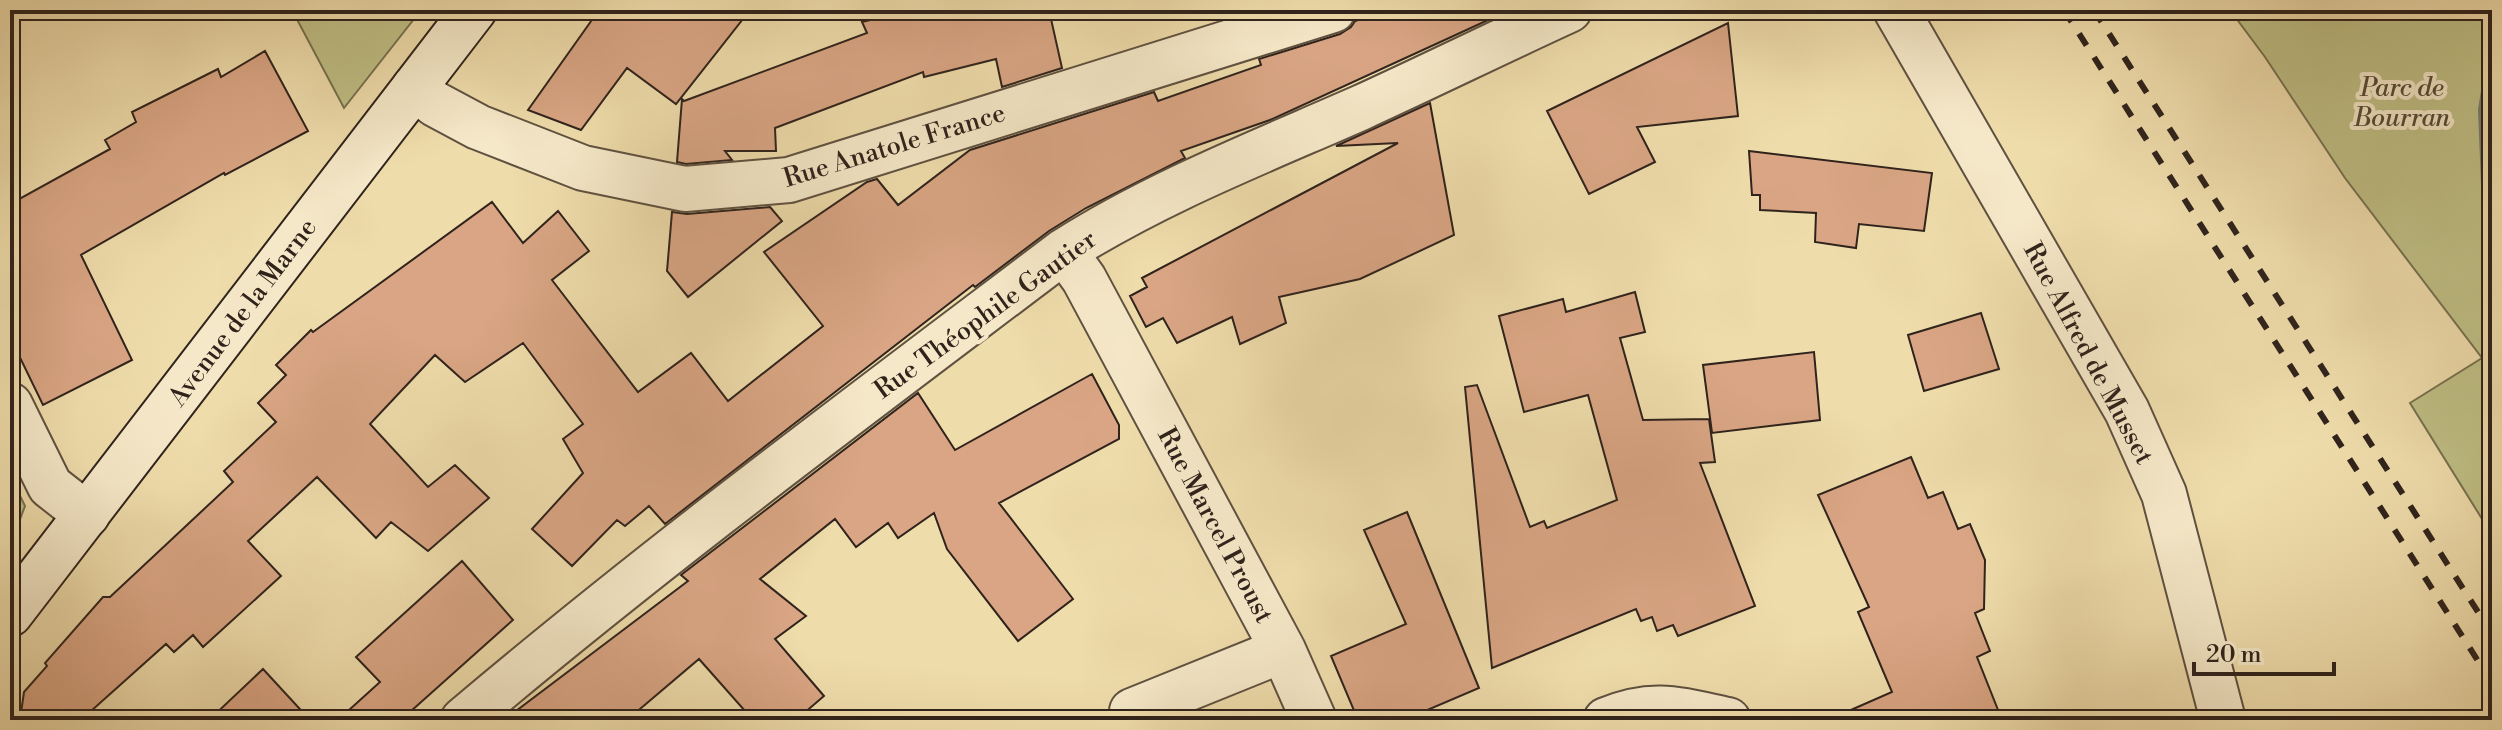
<svg xmlns="http://www.w3.org/2000/svg" width="2502" height="730" font-family="'Libre Bodoni',serif">
<style>
.green{fill:#bfbf85;stroke:#777150;stroke-width:2}
.lines{fill:none;stroke-linecap:round;stroke-linejoin:round}
.stream{stroke:#727d77;stroke-width:14}
.building{fill:#d9a584;stroke:#2f231c;stroke-width:2}
.minor-casing{stroke:#5f5140;stroke-width:48}
.tertiary-casing{stroke:#5f5140;stroke-width:48}
.secondary-casing{stroke:#2f231c;stroke-width:48}
.minor{stroke:#f5e8c8;stroke-width:44}
.tertiary{stroke:#f5e8c8;stroke-width:44}
.secondary{stroke:#f5e8c8;stroke-width:44}
.rail{stroke:#2f231c;stroke-width:6;stroke-dasharray:14 14;stroke-linecap:butt}
.labels{text-anchor:middle;stroke-width:8;stroke-linejoin:round;paint-order:stroke}
.park-label{font-size:26px;font-style:italic;fill:#534a36;stroke:#f5e8c8}
.street-label{font-size:26px;fill:#2f231c;stroke:#f5e8c8}
</style>
<rect width="100%" height="100%" fill="#efdcab"/>
<filter id="stains"><feTurbulence type="fractalNoise" baseFrequency=".0025" numOctaves="4"/><feColorMatrix values="0 0 0 0 .2 0 0 0 0 .09 0 0 0 0 .02 0 0 0 .5 -.17"/></filter>
<radialGradient id="worn" r=".72"><stop offset=".6" stop-color="#630" stop-opacity="0"/><stop offset="1" stop-color="#630" stop-opacity=".3"/></radialGradient>
<path class="green" d="M292,10H402L414,19L344,108Z
M2230,10H2492V535L2410,403L2482,358L2345,178L2265,57Z
M10,475L25,506L16,530L10,537Z"/>
<g class="lines">
<path class="stream" d="M2492,66L2485,110L2492,283"/>
</g>
<path class="building" d="M599,10H750L676,104L627,68L581,130L528,110Z
M911,10H1049L1062,68L1002,87L996,59L924,77L923,72L775,128L776,151H725L732,160L686,164L677,162L682,99L684,101L867,33L862,22Z
M1389,10H1510L1270,120L1181,151L1185,158L1086,208L1049,231L975,287L973,285L665,524L649,506L625,526L617,520L572,566L532,529L583,473L563,439L583,424L523,343L465,382L435,355L370,424L428,487L455,465L489,498L428,551L391,522L376,538L317,477L248,541L281,576L203,647L193,635L174,652L166,644L81,720H20L24,692L47,666L45,663L103,597H110L233,482L224,471L276,422L258,403L286,375L276,365L311,330L313,332L492,202L523,243L558,211L589,251L552,280L638,392L691,353L728,401L823,326L764,252L867,182L877,179L898,205L970,150L1154,92L1158,101L1261,65L1259,59L1340,34L1351,27L1355,21Z
M1728,23L1738,116L1637,127L1655,162L1589,194L1547,111Z
M265,51L308,131L225,175L224,173L81,255L132,360L43,405L10,337V204L110,149L105,140L136,122L132,112L218,69L221,77Z
M1430,103L1454,235L1360,279L1279,297L1286,323L1240,344L1232,317L1177,343L1163,318L1146,327L1130,296L1147,287L1142,278L1398,143L1336,146Z
M1749,151L1932,173L1924,231L1859,224L1856,248L1815,242L1816,213L1760,210V195H1752Z
M770,207L782,221L688,297L667,271L672,212L687,214Z
M1635,292L1645,332L1620,338L1643,420L1709,419L1715,462L1700,463L1755,606L1678,636L1673,625L1657,631L1652,617L1641,621L1636,609L1492,668L1465,387L1477,385L1530,527L1544,521L1547,528L1617,500L1588,395L1524,412L1499,316L1563,299L1566,312Z
M1981,313L1999,369L1924,391L1908,335Z
M1814,352L1820,420L1712,433L1703,365Z
M1092,374L1119,425V439L999,503L1073,599L1018,641L947,549L934,513L898,538L888,523L856,547L835,519L760,579L806,616L775,639L824,696L796,720H753L699,659L627,720H504L688,581L681,575L918,393L955,450Z
M1911,457L1928,498L1943,492L1958,529L1970,524L1985,560L1984,609L1975,613L1990,651L1977,657L2002,720H1828L1892,692L1858,612L1869,607L1818,495Z
M1407,512L1479,688L1404,720H1358L1331,656L1406,624L1364,530Z
M462,561L513,620L401,720H338L380,682L356,657Z
M263,669L310,720H209Z"/>
<g class="lines">
<defs>
<path id="minor" d="M414,88L435,104L478,127L583,168L685,189L789,180L1333,10
M1064,251L1084,279L1283,650L1314,720
M10,405L50,486L87,515
M463,720C657,556 862,404 1064,251C1157,192 1260,152 1360,108C1430,76 1499,42 1569,10
M1136,720L1132,711L1283,650
M1606,720C1654,700 1680,710 1728,720"/>
<path id="tertiary" d="M1896,10L2127,411L2164,494L2223,720"/>
<path id="secondary" d="M10,614L474,10"/>
</defs>
<use href="#minor" class="minor-casing"/>
<use href="#tertiary" class="tertiary-casing"/>
<use href="#secondary" class="secondary-casing"/>
<use href="#minor" class="minor"/>
<use href="#tertiary" class="tertiary"/>
<use href="#secondary" class="secondary"/>
<path class="rail" d="M2064,10L2492,683
M2094,10L2492,634"/>
</g>
<g class="labels">
<g class="park-label">
<text x="2402" y="96">Parc de<tspan x="2402" dy="30">Bourran</tspan></text>
</g>
<g class="street-label">
<text transform="translate(894 145) rotate(-17)" y="9">Rue Anatole France</text>
<text transform="translate(242 312) rotate(-53)" y="9">Avenue de la Marne</text>
<text transform="translate(985 314) rotate(-36)" y="9">Rue Théophile Gautier</text>
<text transform="translate(2089 353) rotate(62)" y="9">Rue Alfred de Musset</text>
<text transform="translate(1216 525) rotate(62)" y="9">Rue Marcel Proust</text>
</g>
</g>
<rect width="2502" height="730" fill="none" stroke="#efdcab" stroke-width="40"/>
<rect x="12" y="12" width="2478" height="706" fill="none" stroke="#2f231c" stroke-width="4"/>
<rect x="20" y="20" width="2462" height="690" fill="none" stroke="#2f231c" stroke-width="2"/>
<path d="M2194 662v12h140v-12" fill="none" stroke="#2f231c" stroke-width="4"/>
<text x="2206" y="662" font-size="24" fill="#2f231c" stroke="#f5e8c8" stroke-width="6" paint-order="stroke">20 m</text>
<rect width="100%" height="100%" filter="url(#stains)"/>
<rect width="100%" height="100%" fill="url(#worn)"/>
</svg>
